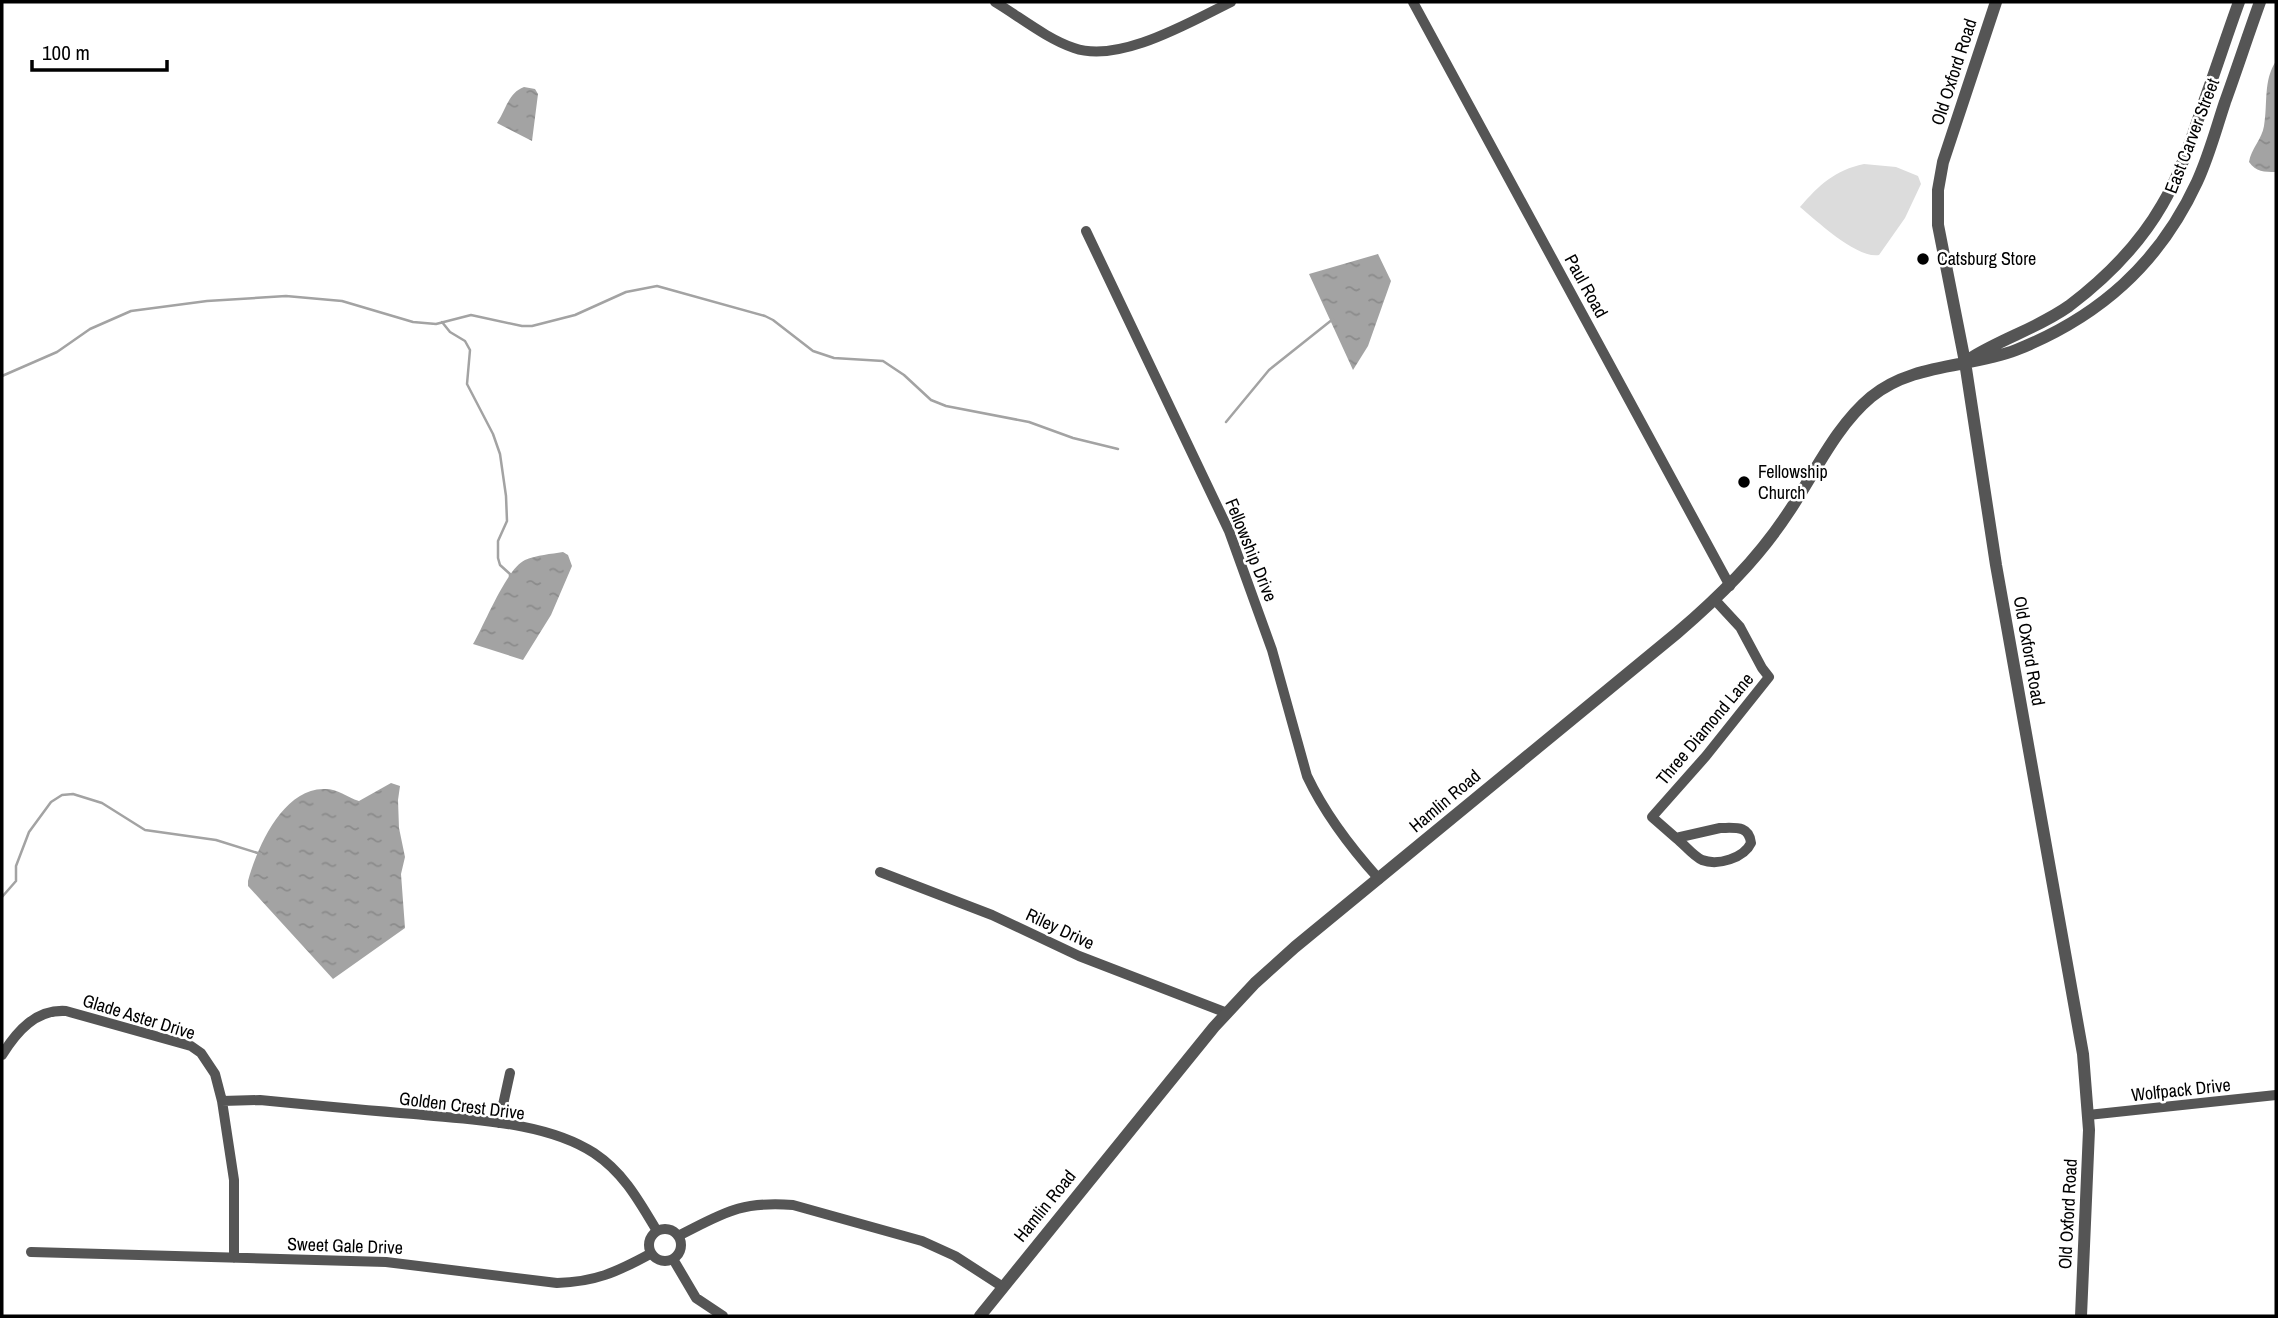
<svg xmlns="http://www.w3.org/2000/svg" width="2278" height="1318" font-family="'Archivo Narrow',sans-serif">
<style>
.park{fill:#dcdcdc}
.water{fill:url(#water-ripples)}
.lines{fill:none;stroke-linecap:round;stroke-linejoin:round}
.stream{stroke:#a3a3a3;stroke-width:2.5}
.minor{stroke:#555;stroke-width:10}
.tertiary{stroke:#555;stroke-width:12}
.poi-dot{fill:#000;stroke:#fff;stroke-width:2.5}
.labels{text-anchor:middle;stroke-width:5;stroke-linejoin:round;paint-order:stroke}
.street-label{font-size:18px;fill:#000;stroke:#fff}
.poi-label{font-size:18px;fill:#000;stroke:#fff;text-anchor:start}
</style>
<defs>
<pattern id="water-ripples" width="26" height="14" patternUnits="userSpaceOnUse" patternTransform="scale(1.75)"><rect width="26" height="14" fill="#a3a3a3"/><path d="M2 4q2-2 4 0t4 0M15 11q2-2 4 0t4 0" fill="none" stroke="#8b8b8b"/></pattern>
</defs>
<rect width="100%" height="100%" fill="#fff"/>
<path class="park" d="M1864,164L1896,167L1918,176L1921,184L1905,218L1879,255C1857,259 1817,221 1800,207C1819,185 1835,170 1864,164Z"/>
<path class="water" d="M2276,61V172C2264,172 2256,172 2249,162C2251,149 2262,139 2264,126C2268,103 2263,81 2276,61Z
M524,87L535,89L538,94L532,141L497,123C506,110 508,93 524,87Z
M1378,254L1391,281L1368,346L1353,370L1309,274Z
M563,552L568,555L572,566L551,615L523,660L473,644C485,624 506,569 525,560C537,555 551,554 563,552Z
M391,783L400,786L398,800L399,828L405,857L401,874L405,928L333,979L248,886V881C257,848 282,790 323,789C337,788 346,797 359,801Z"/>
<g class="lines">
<path class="stream" d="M442,322L450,332L465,341L470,350L467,384L493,434L500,454L506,496L507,521L498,541V558L500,565L510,574V577
M2,376L57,352L90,329L131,311L207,301L286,296L342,301L413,322L436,324L471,315L522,326H532L575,315L626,292L657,286L765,316L773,320L813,351L834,358L883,361L904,375L931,400L946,406L1029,422L1073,438L1118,449
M1226,422L1269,370L1333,319
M2,897L16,881V866L29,832L51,802L62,795L73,794L102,803L145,830L216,840L261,854"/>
<path class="minor" d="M995,2C1020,17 1047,39 1074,48C1119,64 1190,22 1231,2
M1413,2L1730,586
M1086,231L1229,531L1272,650L1307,776C1325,814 1351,848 1379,879
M1720,828C1735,828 1749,825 1751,843C1744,858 1718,866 1702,860C1693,856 1684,844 1676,838Z
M1676,838L1652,817L1706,756L1769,677L1762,668L1740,627L1715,600
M880,872L992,915L1079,956L1227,1013
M2,1055C17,1031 36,1009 66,1011L191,1046L201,1053L215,1074L222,1101L234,1180V1258
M222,1101L260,1100C311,1105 362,1110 414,1114C470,1120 545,1121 594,1153C624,1173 639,1201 657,1231
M2088,1115L2276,1095
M499,1123L510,1073
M649 1245a16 16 0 1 1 32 0a16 16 0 1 1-32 0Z
M678,1236C724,1213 739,1201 793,1205L922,1241L955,1256L1003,1287
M31,1252L386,1262L557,1283C595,1282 617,1272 650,1254
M673,1259L696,1298L723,1316"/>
<path class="tertiary" d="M1996,2L1943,162L1938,190V225L1965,362L1996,565L2083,1054L2089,1130L2081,1316
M1971,358C2003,338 2038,328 2069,306C2106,278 2139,245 2162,205C2181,173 2192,137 2204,102C2216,69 2227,35 2239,2
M980,1316L1214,1027L1255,983L1295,947L1677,633C1719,597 1757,560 1788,513C1814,475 1835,427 1871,397C1912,363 1969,368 2016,350C2099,317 2159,264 2197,182C2209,156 2216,129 2225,102C2237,69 2248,35 2260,2"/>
</g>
<g class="poi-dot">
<circle cx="1923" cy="259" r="7"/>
<circle cx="1744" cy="482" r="7"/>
</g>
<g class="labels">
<g class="street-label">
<text transform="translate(1954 72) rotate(-72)" y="6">Old Oxford Road</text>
<text transform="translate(2192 136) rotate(-69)" y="6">East Carver Street</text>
<text transform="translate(1586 286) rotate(61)" y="6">Paul Road</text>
<text transform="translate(1251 550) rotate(68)" y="6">Fellowship Drive</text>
<text transform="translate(2029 651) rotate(80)" y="6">Old Oxford Road</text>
<text transform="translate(1705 729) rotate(-50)" y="6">Three Diamond Lane</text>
<text transform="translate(1445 801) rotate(-40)" y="6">Hamlin Road</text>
<text transform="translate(1060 929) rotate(25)" y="6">Riley Drive</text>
<text transform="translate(139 1017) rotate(17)" y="6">Glade Aster Drive</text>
<text transform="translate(2181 1090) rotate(-6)" y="6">Wolfpack Drive</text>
<text transform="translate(462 1106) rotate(7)" y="6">Golden Crest Drive</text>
<text transform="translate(1045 1206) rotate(-51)" y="6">Hamlin Road</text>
<text transform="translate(2068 1214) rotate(-87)" y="6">Old Oxford Road</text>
<text transform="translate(345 1246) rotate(2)" y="6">Sweet Gale Drive</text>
</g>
<g class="poi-label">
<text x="1937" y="265">Catsburg Store</text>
<text x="1758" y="478">Fellowship<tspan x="1758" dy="21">Church</tspan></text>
</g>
</g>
<rect width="2278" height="1318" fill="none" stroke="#000000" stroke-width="7"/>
<path d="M32 60v10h135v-10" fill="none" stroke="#000000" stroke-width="3.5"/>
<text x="42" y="60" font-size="21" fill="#000000" stroke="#ffffff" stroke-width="5" paint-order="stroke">100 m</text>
</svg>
